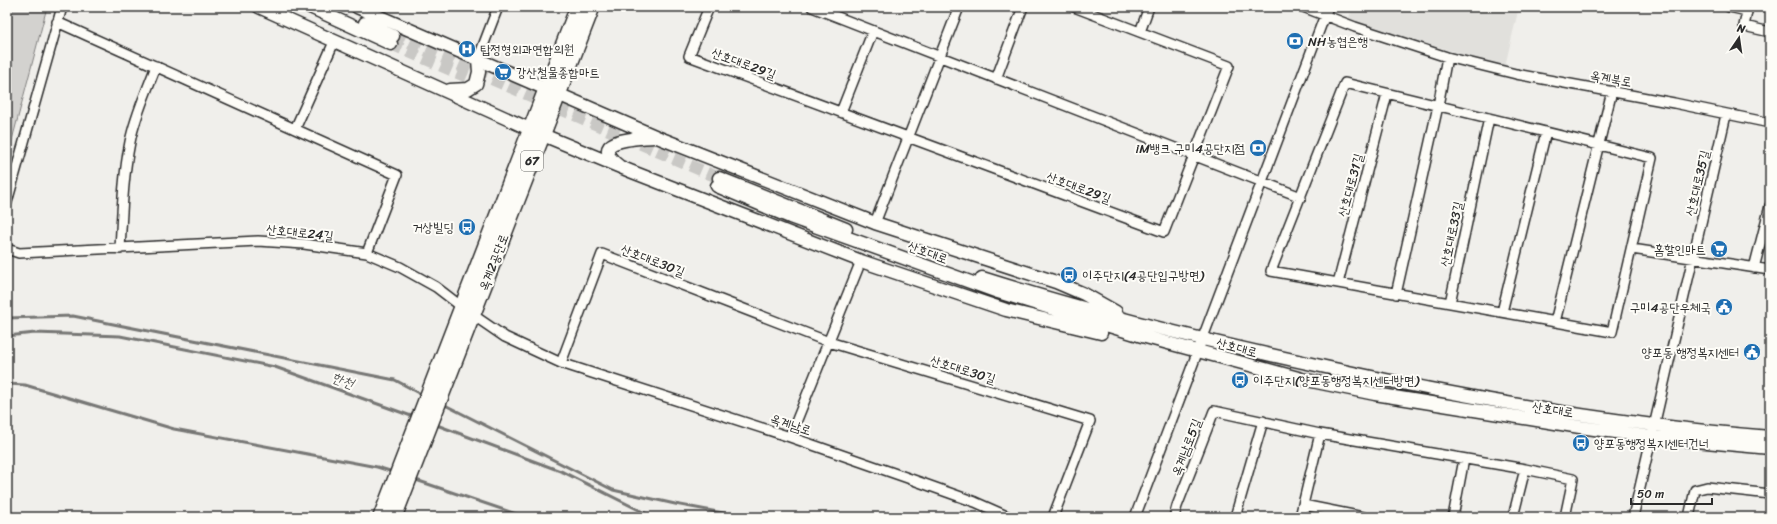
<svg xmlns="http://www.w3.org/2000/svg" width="1777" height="524" font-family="Sriracha,'Poor Story',sans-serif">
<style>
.built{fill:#e1e0dc}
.green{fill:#d3d2cf;stroke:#7f7e7d}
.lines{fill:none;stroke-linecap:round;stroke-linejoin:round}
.stream{stroke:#777775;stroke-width:3}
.tertiary-tunnel{stroke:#c9c8c5;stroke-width:12;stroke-dasharray:12 6;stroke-linecap:butt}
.minor-casing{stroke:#2b2b2b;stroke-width:12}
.tertiary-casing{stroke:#2b2b2b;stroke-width:15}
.primary-casing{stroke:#2b2b2b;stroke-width:18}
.minor{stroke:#fdfcf7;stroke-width:9}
.tertiary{stroke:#fdfcf7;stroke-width:12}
.primary{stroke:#fdfcf7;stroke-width:15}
.labels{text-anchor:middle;stroke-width:4;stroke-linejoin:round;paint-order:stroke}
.shield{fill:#fdfcf7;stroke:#6a6a68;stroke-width:1}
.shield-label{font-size:12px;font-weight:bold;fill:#2b2b2b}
.poi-label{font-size:13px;fill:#2b2b2b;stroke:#fdfcf7;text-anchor:start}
.street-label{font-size:13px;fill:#2b2b2b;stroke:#fdfcf7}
.water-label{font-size:14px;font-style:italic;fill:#575756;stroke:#fdfcf7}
</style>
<rect width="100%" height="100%" fill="#f0efeb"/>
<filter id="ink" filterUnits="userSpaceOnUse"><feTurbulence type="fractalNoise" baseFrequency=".025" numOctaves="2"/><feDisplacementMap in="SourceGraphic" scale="8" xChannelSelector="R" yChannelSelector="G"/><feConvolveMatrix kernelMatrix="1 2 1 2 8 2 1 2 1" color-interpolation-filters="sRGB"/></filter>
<g filter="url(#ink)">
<path class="built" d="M1353,7H1519L1505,66L1474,58L1348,20Z"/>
<path class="green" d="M7,7H47L7,159Z"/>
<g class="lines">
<path class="stream" d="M7,318L73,316L395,380L423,395
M7,336L35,333L120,336L275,367L414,417
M7,384L25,385L174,429L377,467L393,472
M443,404L613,490L675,504L745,517
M434,424L563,472L653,517
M413,479L525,517"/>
<path class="tertiary-tunnel" d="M393,36L719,178
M391,44L467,77"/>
<defs>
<path id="minor" d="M709,7L689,56L1164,232L1229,66L1074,7
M812,7L1301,197
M1303,7L1355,27L1447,57L1516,74L1674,103L1770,123
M1729,7L1747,11
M1748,7L1744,26L1770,32
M57,22L397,175L367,253
M1140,32L1149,7
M478,59L498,7
M996,79L1023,7
M1345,83L1652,158L1612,332L1271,271Z
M841,112L873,31
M295,129L334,42
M7,202L62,7
M875,223L959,7
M7,249L19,253L258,241L304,244L367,253L400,267L436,287L462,307
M120,249C122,213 123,177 130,142C135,116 147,91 156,66
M1632,249L1770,270
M1754,268L1770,206
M1338,283L1387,94
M1396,294L1438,106L1447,57
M1450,303L1489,118
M1502,312L1546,132
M473,315L505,337L561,363L790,437L905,477L975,502L1009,517
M1555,322L1612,91
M561,363L602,254L829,342L1090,421L1053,517
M790,437L861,261
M1303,505L1363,517
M1135,517L1328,7
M1174,517L1177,506L1214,411L1320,434L1525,469L1573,479L1565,517
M1235,517L1263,421
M1300,517L1320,434
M1453,517L1464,459
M1513,517L1525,469
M1633,517L1726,115
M1689,517L1695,490L1707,487L1770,494"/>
<path id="tertiary" d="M259,7L543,135L630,171L861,261L1006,310L1101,333
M310,7L391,44
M357,7L657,137L875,223L1056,282L1084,294L1116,312
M365,23L393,36
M450,90L468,89L476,84L479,72L478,59
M619,166C585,139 638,138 654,137
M719,178L846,229
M717,186L790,217L998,292L1142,336L1302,379L1375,394L1580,427L1652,437L1770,448
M982,278C1096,314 1213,343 1330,368C1475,400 1622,425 1770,437"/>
<path id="primary" d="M381,517L578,7
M394,517L592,7"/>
</defs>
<use href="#minor" class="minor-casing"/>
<use href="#tertiary" class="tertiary-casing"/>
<use href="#primary" class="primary-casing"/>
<use href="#minor" class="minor"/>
<use href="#tertiary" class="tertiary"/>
<use href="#primary" class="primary"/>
</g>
</g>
<defs>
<symbol id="bank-disc" viewBox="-11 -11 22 22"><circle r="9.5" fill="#1f6fb2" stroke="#fdfcf7"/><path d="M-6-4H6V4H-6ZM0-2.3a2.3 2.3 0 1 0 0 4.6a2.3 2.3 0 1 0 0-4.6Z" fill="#fff"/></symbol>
<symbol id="hospital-disc" viewBox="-11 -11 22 22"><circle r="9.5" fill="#1f6fb2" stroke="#fdfcf7"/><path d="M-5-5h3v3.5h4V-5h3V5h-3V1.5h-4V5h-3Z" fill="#fff"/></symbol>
<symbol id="supermarket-disc" viewBox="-11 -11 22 22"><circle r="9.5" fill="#1f6fb2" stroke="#fdfcf7"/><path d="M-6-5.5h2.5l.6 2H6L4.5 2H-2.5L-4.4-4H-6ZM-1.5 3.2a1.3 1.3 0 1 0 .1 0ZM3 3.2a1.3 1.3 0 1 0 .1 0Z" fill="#fff"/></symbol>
<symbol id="bus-disc" viewBox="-11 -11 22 22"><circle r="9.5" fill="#1f6fb2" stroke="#fdfcf7"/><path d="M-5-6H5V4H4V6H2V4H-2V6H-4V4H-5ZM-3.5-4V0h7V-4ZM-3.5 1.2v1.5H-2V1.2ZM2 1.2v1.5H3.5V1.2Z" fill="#fff"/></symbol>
<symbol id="civic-disc" viewBox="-11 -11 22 22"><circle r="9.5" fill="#1f6fb2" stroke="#fdfcf7"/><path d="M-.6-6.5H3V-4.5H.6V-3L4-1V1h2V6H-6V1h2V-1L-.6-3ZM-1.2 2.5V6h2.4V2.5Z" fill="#fff"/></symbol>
</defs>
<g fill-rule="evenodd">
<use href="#bank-disc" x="1285" y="31" width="20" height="20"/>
<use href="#hospital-disc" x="457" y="39" width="20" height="20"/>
<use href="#supermarket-disc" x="493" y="62" width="20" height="20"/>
<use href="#bank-disc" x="1248" y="138" width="20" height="20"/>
<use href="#bus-disc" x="457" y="217" width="20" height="20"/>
<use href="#supermarket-disc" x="1709" y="239" width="20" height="20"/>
<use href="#bus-disc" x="1059" y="265" width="20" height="20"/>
<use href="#civic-disc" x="1714" y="297" width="20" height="20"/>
<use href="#civic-disc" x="1742" y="342" width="20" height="20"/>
<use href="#bus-disc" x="1230" y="370" width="20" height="20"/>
<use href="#bus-disc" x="1571" y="433" width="20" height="20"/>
</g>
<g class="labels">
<rect class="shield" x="521" y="151" width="22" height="20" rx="3"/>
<g class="shield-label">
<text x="532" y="165">67</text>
</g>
<g class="poi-label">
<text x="1308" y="46">NH농협은행</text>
<text x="480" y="54">탑정형외과연합의원</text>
<text x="516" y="77">강산철물종합마트</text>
<text x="1245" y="153" text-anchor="end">iM뱅크 구미4공단지점</text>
<text x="454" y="232" text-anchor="end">거상빌딩</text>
<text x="1706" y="254" text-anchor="end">홈할인마트</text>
<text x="1082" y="280">이주단지(4공단입구방면)</text>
<text x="1711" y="312" text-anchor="end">구미4공단우체국</text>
<text x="1739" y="357" text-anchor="end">양포동 행정복지센터</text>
<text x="1253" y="385">이주단지(양포동행정복지센터방면)</text>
<text x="1594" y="448">양포동행정복지센터건너</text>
</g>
<g class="street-label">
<text transform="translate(744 63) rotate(20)" y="5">산호대로29길</text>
<text transform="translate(1611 78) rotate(10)" y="5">옥계북로</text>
<text transform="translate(1697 183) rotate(-77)" y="5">산호대로35길</text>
<text transform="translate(1350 185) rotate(-75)" y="5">산호대로31길</text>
<text transform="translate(1079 187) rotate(20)" y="5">산호대로29길</text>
<text transform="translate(300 232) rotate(6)" y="5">산호대로24길</text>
<text transform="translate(1451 234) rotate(-78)" y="5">산호대로33길</text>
<text transform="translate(928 252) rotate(20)" y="5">산호대로</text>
<text transform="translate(653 260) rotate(21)" y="5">산호대로30길</text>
<text transform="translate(493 262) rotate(-69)" y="5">옥계2공단로</text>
<text transform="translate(1237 347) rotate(15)" y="5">산호대로</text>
<text transform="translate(963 369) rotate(17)" y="5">산호대로30길</text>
<text transform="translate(1553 409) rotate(9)" y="5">산호대로</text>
<text transform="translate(791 424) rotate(18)" y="5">옥계남로</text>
<text transform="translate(1186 447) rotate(-69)" y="5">옥계남로5길</text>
</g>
<g class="water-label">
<text transform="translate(343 380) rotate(20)" y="5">한천</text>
</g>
</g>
<rect width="1777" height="524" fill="none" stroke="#fdfcf7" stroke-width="24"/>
<rect x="12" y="12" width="1753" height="500" fill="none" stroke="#2b2b2b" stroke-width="1.5" filter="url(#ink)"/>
<g transform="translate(1739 38) rotate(13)" stroke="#fdfcf7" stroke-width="3" paint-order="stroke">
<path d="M0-3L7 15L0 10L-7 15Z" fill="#2b2b2b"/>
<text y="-6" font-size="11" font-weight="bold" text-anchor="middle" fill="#2b2b2b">N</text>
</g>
<path d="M1631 498v6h81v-6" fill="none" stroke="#2b2b2b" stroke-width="2"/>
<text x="1637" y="498" font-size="12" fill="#2b2b2b" stroke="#fdfcf7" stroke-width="3" paint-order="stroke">50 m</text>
</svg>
